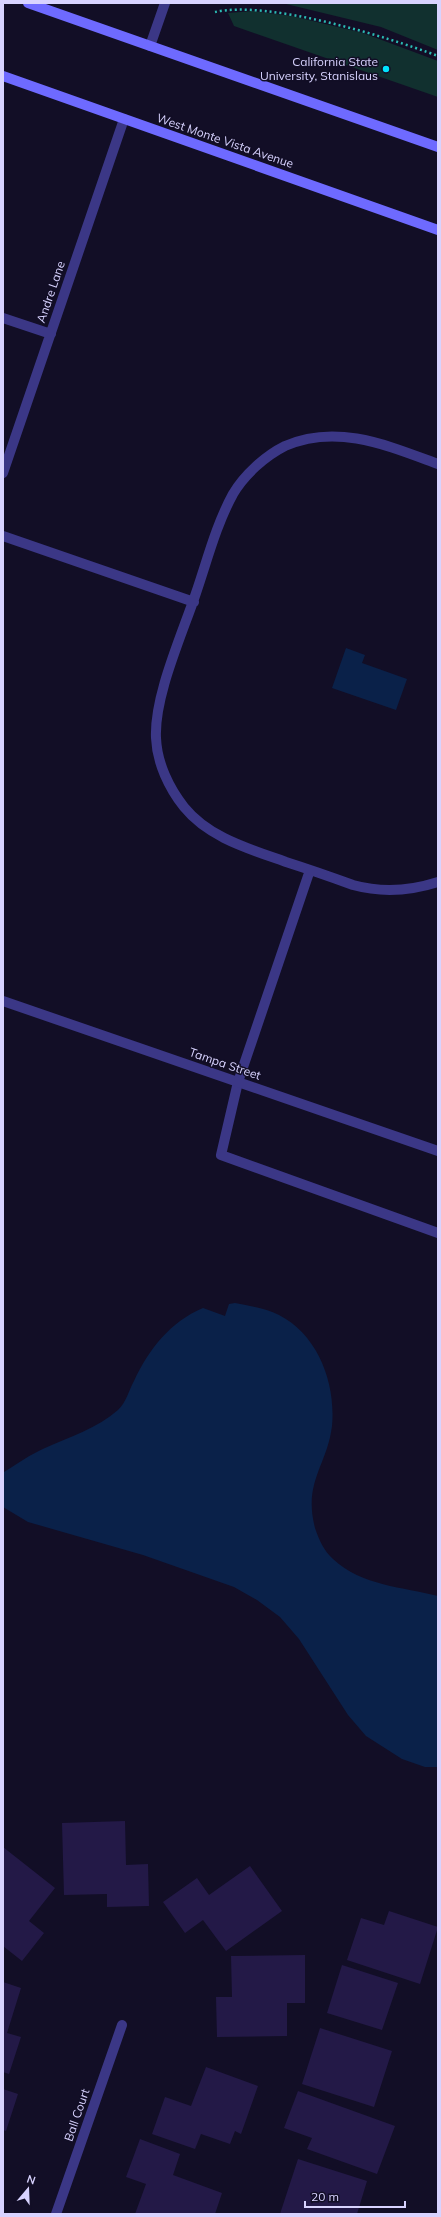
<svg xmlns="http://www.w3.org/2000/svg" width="441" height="2217" font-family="Mulish,sans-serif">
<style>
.green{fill:#11302f}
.water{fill:#0a2149}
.building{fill:#231947}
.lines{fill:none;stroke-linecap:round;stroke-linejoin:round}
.path{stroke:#2bbbb3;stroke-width:2.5;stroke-dasharray:2 3;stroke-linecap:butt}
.lane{stroke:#3b3786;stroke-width:10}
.street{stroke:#3b3786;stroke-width:10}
.secondary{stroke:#6e6aff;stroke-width:10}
.poi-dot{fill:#00e4fe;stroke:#120e26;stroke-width:1.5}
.labels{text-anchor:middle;stroke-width:3;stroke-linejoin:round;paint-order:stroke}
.poi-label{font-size:12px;fill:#d8d3ff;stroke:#120e26;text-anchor:end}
.street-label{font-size:12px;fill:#d8d3ff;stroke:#120e26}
</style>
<rect width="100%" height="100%" fill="#120e26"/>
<path class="green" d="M282,3H438V50L381,27Z
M253,11L292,16L363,33L438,61V97L234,26L228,13Z"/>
<path class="water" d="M346,648L365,655L362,663L407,679L396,710L332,688Z
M235,1303C250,1306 265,1308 279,1315C318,1335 336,1383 332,1426C327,1466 303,1482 315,1528C319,1540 324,1551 333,1559C362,1586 403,1587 438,1596V1767H425L402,1759L366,1736L348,1715L299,1639L280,1617L257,1600L234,1587L143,1555L28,1522L3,1507L4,1472C17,1464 31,1454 45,1448C69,1437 98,1428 118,1410C126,1403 129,1390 134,1381C149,1349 170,1322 203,1308L225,1316L229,1304Z"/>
<path class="building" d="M125,1821L126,1865L148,1864L149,1906L107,1907V1894L64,1895L62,1823Z
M3,1847L55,1888L29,1921L44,1933L22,1961L3,1946Z
M250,1866L282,1911L226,1951L203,1920L185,1933L163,1902L197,1878L209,1895Z
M389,1911L438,1927L420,1984L347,1960L361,1918L384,1925Z
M305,1955V2003H287V2036L217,2037L216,1997H232L231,1956Z
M342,1965L398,1983L382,2030L327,2013Z
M3,1982L21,1988L7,2033L21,2037L9,2074L3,2072Z
M320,2028L392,2051L374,2107L302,2084Z
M206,2067L258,2086L241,2134L235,2131L230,2144L201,2134L195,2149L152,2134L165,2097L191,2106Z
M3,2089L18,2094L6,2131L3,2130Z
M298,2091L395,2126L377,2174L307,2149L312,2138L284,2128Z
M140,2139L180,2154L173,2175L222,2193L215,2214H135L146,2184L126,2177Z
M298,2159L367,2181L357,2214H280Z"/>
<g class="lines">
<path class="path" d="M215,12C268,0 385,36 438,56"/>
<path class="lane" d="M438,464C389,446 337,423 285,446C265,456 244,475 233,494C216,525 207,561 196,593C182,635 154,696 156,738C157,763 169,788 184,807C209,838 250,849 286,862C308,869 331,877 353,885C382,893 410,891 438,882
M3,536L194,602
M310,870L238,1082L221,1155L438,1233"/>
<path class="street" d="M150,46L165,3
M3,318L51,334
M3,473L124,119
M3,1001L438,1151
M56,2214L122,2025"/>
<path class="secondary" d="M28,3L438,147
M3,76L438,230"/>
</g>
<circle class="poi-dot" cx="386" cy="69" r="4"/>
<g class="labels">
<g class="poi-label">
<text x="378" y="66">California State<tspan x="378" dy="14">University, Stanislaus</tspan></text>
</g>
<g class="street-label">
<text transform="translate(225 141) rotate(19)" y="4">West Monte Vista Avenue</text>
<text transform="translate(51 292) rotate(-71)" y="4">Andre Lane</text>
<text transform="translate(225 1064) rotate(19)" y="4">Tampa Street</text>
<text transform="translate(77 2115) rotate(-71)" y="4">Ball Court</text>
</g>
</g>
<rect width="441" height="2217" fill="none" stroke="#d8d3ff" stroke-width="8"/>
<g transform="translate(28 2189) rotate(19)" stroke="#120e26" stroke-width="3" paint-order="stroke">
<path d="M0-3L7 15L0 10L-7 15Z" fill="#d8d3ff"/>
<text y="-6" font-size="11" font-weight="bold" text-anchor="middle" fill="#d8d3ff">N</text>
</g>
<path d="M305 2201v6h100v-6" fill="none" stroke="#d8d3ff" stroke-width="2"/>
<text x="311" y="2201" font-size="12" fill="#d8d3ff" stroke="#120e26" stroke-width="3" paint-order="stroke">20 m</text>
</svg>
